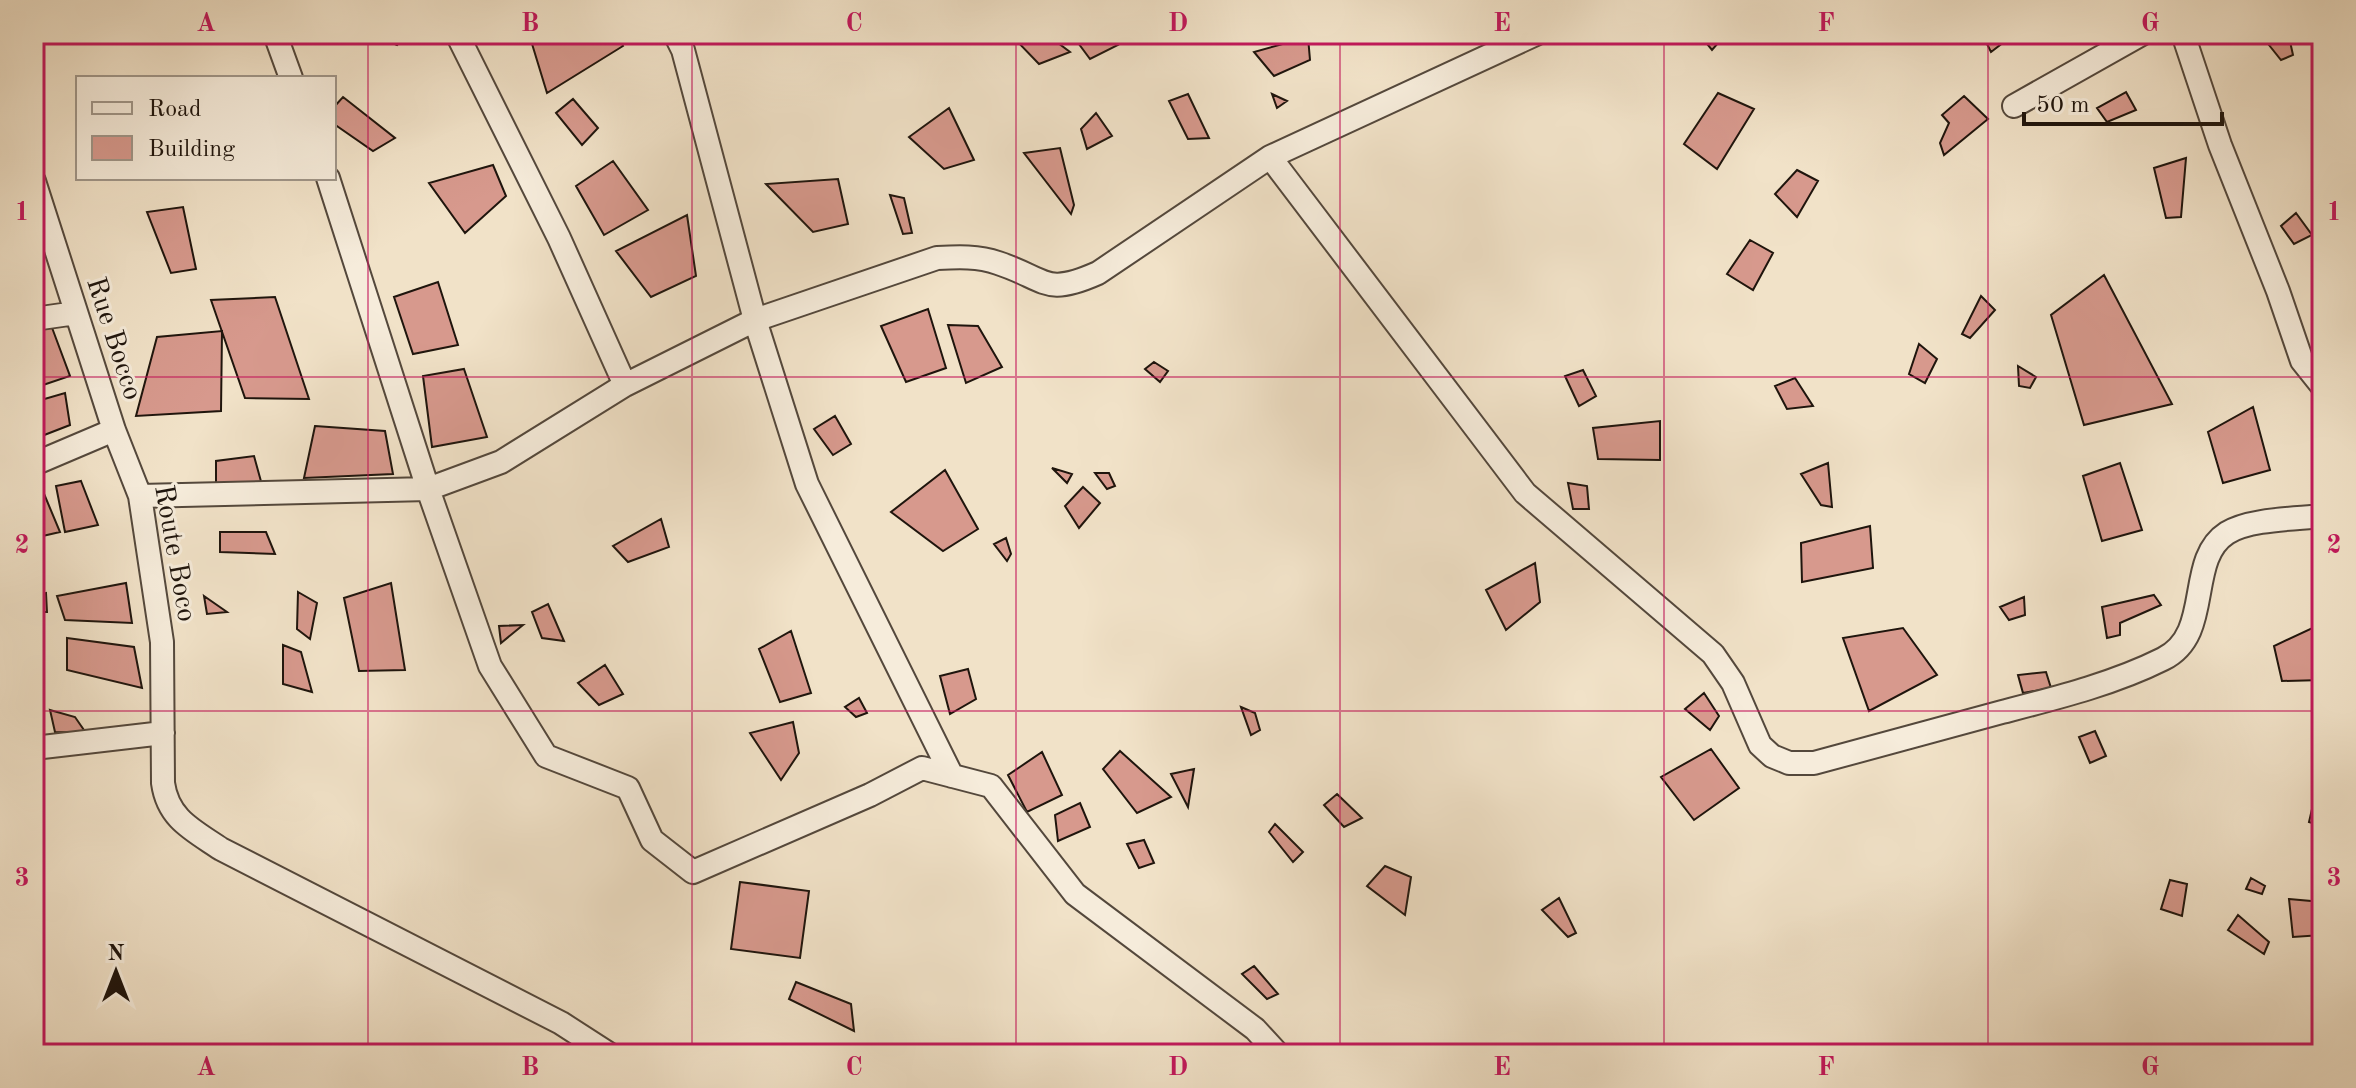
<svg xmlns="http://www.w3.org/2000/svg" width="2356" height="1088" font-family="'Old Standard TT',serif">
<style>
.building{fill:#d7998d;stroke:#1f150d;stroke-width:2}
.lines{fill:none;stroke-linecap:round;stroke-linejoin:round}
.street-casing{stroke:#54483c;stroke-width:26}
.street{stroke:#f6ecdb;stroke-width:22}
.grid{fill:none;stroke:#c2185b;stroke-width:2;stroke-opacity:0.55}
.labels{text-anchor:middle;stroke-width:6;stroke-linejoin:round;paint-order:stroke}
.street-label{font-size:28px;fill:#1f150d;stroke:#f6ecdb}
.neatline{fill:none;stroke:#c2185b;stroke-width:3}
.grid-label{font-size:26px;text-anchor:middle;font-weight:bold;fill:#c2185b}
</style>
<rect width="100%" height="100%" fill="#f1e2c8"/>
<filter id="stains"><feTurbulence type="fractalNoise" baseFrequency=".0025" numOctaves="4"/><feColorMatrix values="0 0 0 0 .2 0 0 0 0 .09 0 0 0 0 .02 0 0 0 .5 -.17"/></filter>
<radialGradient id="worn" r=".72"><stop offset=".6" stop-color="#630" stop-opacity="0"/><stop offset="1" stop-color="#630" stop-opacity=".3"/></radialGradient>
<path class="building" d="M374,34H409L397,45Z
M529,34H617L623,46L547,93Z
M1013,34H1046L1070,52L1039,64L1011,35Z
M1076,34H1110L1118,45L1090,59L1073,36Z
M1444,34H1477L1448,42Z
M1699,34H1726L1712,50Z
M1982,34H2004V42L1991,52Z
M1308,37L1310,60L1274,76L1254,52Z
M2289,37L2293,55L2281,60L2269,45Z
M2126,92L2136,110L2107,122L2097,108Z
M1718,93L1754,109L1717,169L1684,144Z
M1188,94L1209,138L1188,139L1169,101Z
M1272,94L1287,101L1277,108Z
M1964,96L1988,119L1944,155L1940,143L1949,123L1942,115Z
M343,97L395,138L373,151L334,124V107Z
M573,99L598,128L582,145L556,113Z
M949,108L974,160L944,169L909,137Z
M1096,113L1112,136L1087,149L1081,129Z
M1060,148L1074,205L1071,214L1024,153Z
M2186,158L2181,217L2166,218L2154,168Z
M613,161L648,210L604,235L576,186Z
M493,165L506,196L465,233L429,183Z
M1797,170L1818,181L1797,217L1775,194Z
M838,179L848,224L813,232L766,184Z
M890,195L904,198L912,233L903,234Z
M183,207L196,269L171,273L147,212Z
M2296,213L2312,235L2294,244L2281,226Z
M687,215L696,276L651,297L616,251Z
M1750,240L1773,253L1753,290L1727,274Z
M2104,275L2172,404L2084,425L2051,315Z
M438,282L458,345L413,354L394,297Z
M1981,296L1995,310L1970,338L1962,334Z
M275,297L309,399L245,398L211,300Z
M928,309L946,368L906,382L881,326Z
M51,325L70,376L34,388V327Z
M948,325L978,326L1002,367L966,383Z
M222,331L221,411L136,416L157,337Z
M1919,344L1937,359L1925,383L1909,374Z
M1154,362L1168,371L1160,382L1145,369Z
M2018,366L2036,377L2030,388L2019,386Z
M464,369L487,437L432,447L423,376Z
M1583,370L1596,396L1579,406L1565,376Z
M1795,378L1813,406L1787,409L1775,386Z
M65,393L70,425L34,439V402Z
M2253,407L2270,470L2223,483L2208,432Z
M835,416L851,444L833,455L814,429Z
M1660,421V460L1598,459L1593,428Z
M315,426L385,431L393,474L304,478Z
M254,456L262,485H216V461Z
M1828,463L1832,507L1821,505L1801,474Z
M2120,463L2142,530L2102,541L2083,476Z
M1052,468L1072,474L1067,483Z
M945,470L978,529L943,551L891,512Z
M1095,473H1109L1115,486L1107,489Z
M81,481L98,525L65,532L56,486Z
M1568,483L1587,486L1589,509H1573Z
M1083,487L1100,503L1079,528L1065,506Z
M42,489L60,532L34,538V491Z
M661,519L669,547L628,562L613,546Z
M1870,526L1873,568L1802,582L1801,543Z
M220,532H266L275,554L220,552Z
M1006,538L1011,554L1007,561L994,544Z
M1535,563L1540,602L1506,630L1486,590Z
M126,583L132,623L65,620L57,596Z
M391,583L405,670L359,671L344,598Z
M298,592L317,603L310,639L297,629Z
M46,593L47,612H34V596Z
M2154,595L2161,605L2120,623V635L2107,638L2102,607Z
M204,596L227,612L207,614Z
M2024,597L2025,615L2009,620L2000,607Z
M548,604L564,641L542,638L532,612Z
M2321,624L2322,680L2282,681L2274,646Z
M523,625L501,643L499,626Z
M1903,628L1937,675L1869,711L1843,638Z
M791,631L811,693L780,702L759,649Z
M67,638L134,647L142,688L67,670Z
M283,645L301,652L312,692L283,684Z
M605,665L623,694L599,705L578,683Z
M968,669L976,699L950,714L940,676Z
M2046,672L2051,688L2023,693L2018,675Z
M1704,693L1719,716L1710,730L1685,709Z
M859,698L867,713L856,717L845,707Z
M1241,707L1255,713L1260,730L1251,735Z
M50,710L75,717L86,733L55,732Z
M793,722L799,753L781,780L750,733Z
M2315,725H2322V757L2318,758Z
M2095,731L2106,756L2090,763L2079,737Z
M1711,749L1739,788L1694,820L1661,777Z
M1120,751L1171,797L1137,813L1103,769Z
M1042,752L1062,795L1027,812L1008,775Z
M1194,769L1188,807L1171,774Z
M1337,794L1362,818L1344,827L1324,805Z
M2315,796L2322,800V826L2309,822Z
M1080,803L1090,827L1058,841L1055,815Z
M1275,824L1303,852L1293,862L1269,832Z
M1144,840L1154,863L1139,868L1127,844Z
M1385,866L1411,877L1405,915L1367,886Z
M2251,878L2265,886L2262,894L2246,889Z
M2170,880L2187,884L2182,916L2161,909Z
M740,882L809,891L800,958L731,949Z
M1559,898L1576,933L1568,937L1542,910Z
M2289,899L2322,902V935L2293,937Z
M2238,915L2269,942L2264,954L2228,930Z
M1254,966L1278,994L1267,999L1242,974Z
M796,982L851,1004L854,1031L789,999Z"/>
<g class="lines">
<defs>
<path id="street" d="M275,34L291,78
M457,34L559,238L625,385
M675,34L683,50L755,320L807,484L952,776
M2183,34L2220,145L2278,291L2302,361L2322,386
M2014,106L2142,34
M1270,157L1525,493L1713,654L1733,683L1760,745L1772,756L1789,763H1814C1876,746 1939,729 2002,712C2056,698 2113,684 2163,659C2214,634 2185,560 2227,533C2249,519 2295,519 2322,516
M328,178L428,489L490,666L546,756L628,788L652,840L693,872L870,795L922,768L991,786L1075,894L1255,1029L1278,1054
M34,181L114,430L140,496L162,642L163,783C168,819 193,830 221,849L561,1023L609,1054
M34,319L76,313
M34,464L114,430
M140,496L428,489L501,462L625,385L755,320L937,258C958,257 978,256 998,263C1047,279 1044,297 1098,273L1270,157L1536,34
M34,748L163,733"/>
</defs>
<use href="#street" class="street-casing"/>
<use href="#street" class="street"/>
</g>
<path class="grid" d="M368,34V1054M692,34V1054M1016,34V1054M1340,34V1054M1664,34V1054M1988,34V1054M34,377H2322M34,711H2322"/>
<g class="labels">
<g class="street-label">
<text transform="translate(116 338) rotate(72)" y="10">Rue Bocco</text>
<text transform="translate(177 553) rotate(80)" y="10">Route Boco</text>
</g>
</g>
<rect width="2356" height="1088" fill="none" stroke="#f1e2c8" stroke-width="88"/>
<rect x="76" y="76" width="260" height="104" fill="#f6ecdb" stroke="#a09689" stroke-width="2"/>
<rect x="92" y="102" width="40" height="12" fill="#f6ecdb" stroke="#a09689" stroke-width="2"/>
<text x="148" y="116" font-size="24" fill="#1f150d">Road</text>
<rect x="92" y="136" width="40" height="24" fill="#d7998d" stroke="#a09689" stroke-width="2"/>
<text x="148" y="156" font-size="24" fill="#1f150d">Building</text>
<g transform="translate(116 972)" stroke="#f6ecdb" stroke-width="6" paint-order="stroke">
<path d="M0-6L14 30L0 20L-14 30Z" fill="#1f150d"/>
<text y="-12" font-size="22" font-weight="bold" text-anchor="middle" fill="#1f150d">N</text>
</g>
<path d="M2024 112v12h198v-12" fill="none" stroke="#1f150d" stroke-width="4"/>
<text x="2036" y="112" font-size="24" fill="#1f150d" stroke="#f6ecdb" stroke-width="6" paint-order="stroke">50 m</text>
<rect x="44" y="44" width="2268" height="1000" class="neatline"/>
<g class="grid-label">
<text x="206" y="31">A</text>
<text x="530" y="31">B</text>
<text x="854" y="31">C</text>
<text x="1178" y="31">D</text>
<text x="1502" y="31">E</text>
<text x="1826" y="31">F</text>
<text x="2150" y="31">G</text>
<text x="22" y="220">1</text>
<text x="2334" y="220">1</text>
<text x="22" y="553">2</text>
<text x="2334" y="553">2</text>
<text x="22" y="886">3</text>
<text x="2334" y="886">3</text>
<text x="206" y="1075">A</text>
<text x="530" y="1075">B</text>
<text x="854" y="1075">C</text>
<text x="1178" y="1075">D</text>
<text x="1502" y="1075">E</text>
<text x="1826" y="1075">F</text>
<text x="2150" y="1075">G</text>
</g>
<rect width="100%" height="100%" filter="url(#stains)"/>
<rect width="100%" height="100%" fill="url(#worn)"/>
</svg>
